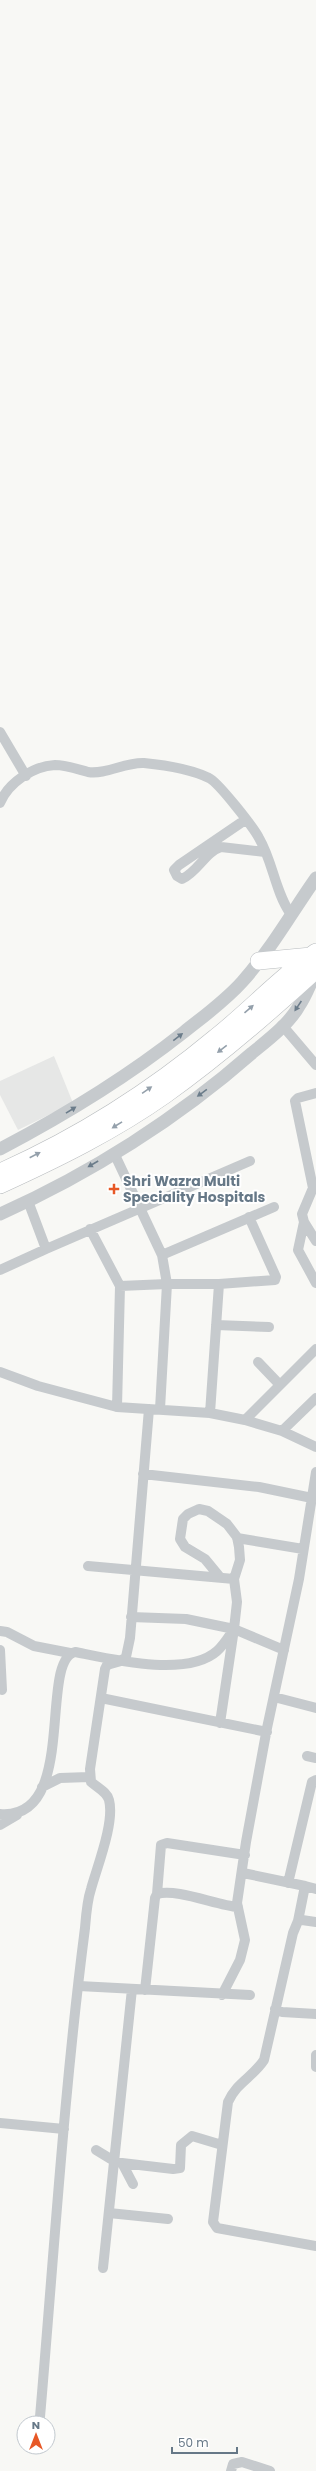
<svg xmlns="http://www.w3.org/2000/svg" width="316" height="2471" font-family="Poppins,sans-serif">
<style>
.built{fill:#e6e7e6}
.lines{fill:none;stroke-linecap:round;stroke-linejoin:round}
.trunk-casing{stroke:#b8bcbf;stroke-width:18}
.minor{stroke:#c6cacd;stroke-width:10}
.tertiary{stroke:#c6cacd;stroke-width:13}
.trunk{stroke:#fff;stroke-width:17}
.oneway{fill:#6b7c8a}
.oneway2{fill:#94a0ab}
.poi-dot{fill:#e75826;stroke:#fff;stroke-width:1.5}
.labels{text-anchor:middle;stroke-width:4;stroke-linejoin:round;paint-order:stroke}
.poi-label{font-size:14px;font-weight:bold;fill:#667887;stroke:#fff;text-anchor:start}
</style>
<rect width="100%" height="100%" fill="#f8f8f5"/>
<path class="built" d="M54,1056L73,1103L18,1130L0,1095V1081Z"/>
<g class="lines">
<defs>
<path id="trunk" d="M259,961L311,956
M0,1172C79,1137 150,1092 216,1037C250,1010 280,977 316,952
M0,1185C57,1159 114,1131 165,1095C217,1058 268,1014 316,970"/>
</defs>
<use href="#trunk" class="trunk-casing"/>
<path class="minor" d="M0,732L26,776
M0,803C8,783 33,766 55,765C66,765 77,769 88,772C106,775 125,762 144,763C164,765 191,769 209,778C218,782 254,828 259,838C273,862 275,891 290,913
M245,820L179,865L174,870L177,876L182,879C198,872 205,852 221,847L265,852
M282,1025L316,1065
M316,1093L298,1098L295,1101L313,1188L302,1214L304,1222L316,1241
M114,1153L162,1255L167,1284L160,1409
M304,1222L298,1250L316,1283
M90,1229L120,1286
M46,1249L250,1161
M162,1255L274,1207
M0,1270L46,1249L28,1201
M219,1284L275,1280L276,1277L249,1217
M216,1325L269,1327
M258,1362L280,1385
M0,1372L38,1386L117,1407L210,1413L245,1420L282,1431L316,1447
M117,1407L120,1286L167,1284H219L210,1413
M245,1420L316,1349
M282,1431L316,1398
M143,1474L259,1487L312,1498
M237,1538L303,1549
M88,1566L234,1579
M219,1576L205,1559L185,1547L180,1539L183,1519L188,1514L199,1509L208,1511L227,1524L237,1537L239,1547L240,1560L234,1579L237,1602L234,1629L220,1723
M131,1617L186,1619L234,1629L284,1650
M0,1631L7,1632L34,1646L70,1653
M0,1650L2,1690
M274,1697L316,1708
M101,1698L267,1732
M307,1756L316,1758
M42,1787L60,1778L89,1777
M0,1814C79,1821 38,1661 75,1652C110,1659 187,1678 217,1651C224,1645 229,1636 234,1629
M0,1825L17,1815
M243,1873L305,1886
M288,1883L312,1782L316,1780
M157,1894L161,1845L167,1843L245,1855
M298,1921L305,1886L316,1889
M316,1922L302,1920L298,1921L293,1933L264,2060C253,2077 237,2082 228,2102L213,2222L217,2228L316,2246
M79,1986L250,1995
M145,1990L155,1898L157,1894C176,1888 216,1905 238,1907
M222,1995L240,1960L245,1940L237,1903L246,1842L267,1728L299,1579L316,1472
M275,2009L282,2012L316,2014
M316,2055V2067
M0,2123L64,2129
M96,2150L114,2161L122,2163L173,2169L180,2168L181,2145L192,2136L222,2145
M122,2163L133,2184
M109,2213L168,2219
M103,2268L132,1989
M40,2417C54,2254 64,2090 85,1928C86,1915 87,1901 91,1889C97,1867 115,1822 109,1800C107,1792 98,1788 91,1782L90,1769L105,1669L107,1665L121,1661L126,1657L130,1638L149,1409
M231,2471L233,2464L242,2462L270,2471"/>
<path class="tertiary" d="M0,1149C65,1115 127,1077 184,1032C204,1016 225,1001 242,982C270,951 292,912 316,878
M0,1214C90,1174 178,1118 252,1053C268,1040 289,1024 299,1006C306,996 310,984 315,974"/>
<use href="#trunk" class="trunk"/>
</g>
<defs><path id="oneway-solid" d="M-6-.8H1V-3.2L6.5 0L1 3.2V.8H-6Z"/></defs>
<g class="oneway">
<use href="#oneway-solid" transform="translate(298 1006) rotate(124)"/>
<use href="#oneway-solid" transform="translate(178 1037) rotate(-38)"/>
<use href="#oneway-solid" transform="translate(202 1093) rotate(144)"/>
<use href="#oneway-solid" transform="translate(71 1110) rotate(-32)"/>
<use href="#oneway-solid" transform="translate(93 1164) rotate(150)"/>
</g>
<g class="oneway2">
<use href="#oneway-solid" transform="translate(249 1009) rotate(-41)"/>
<use href="#oneway-solid" transform="translate(222 1049) rotate(142)"/>
<use href="#oneway-solid" transform="translate(147 1090) rotate(-35)"/>
<use href="#oneway-solid" transform="translate(117 1125) rotate(148)"/>
<use href="#oneway-solid" transform="translate(35 1155) rotate(-27)"/>
</g>
<path class="poi-dot" d="M112 1183h4v4h4v4h-4v4h-4v-4h-4v-4h4z"/>
<g class="labels">
<g class="poi-label">
<text x="123" y="1186">Shri Wazra Multi<tspan x="123" dy="16">Speciality Hospitals</tspan></text>
</g>
</g>
<g transform="translate(36 2435)"><circle r="19" fill="#ffffff" stroke="#c2c9cf"/>
<path d="M0-3L7 15L0 10L-7 15Z" fill="#e75826"/>
<text y="-6" font-size="11" font-weight="bold" text-anchor="middle" fill="#667887">N</text>
</g>
<path d="M172 2447v6h65v-6" fill="none" stroke="#667887" stroke-width="2"/>
<text x="178" y="2447" font-size="12" fill="#667887" stroke="#ffffff" stroke-width="3" paint-order="stroke">50 m</text>
</svg>
